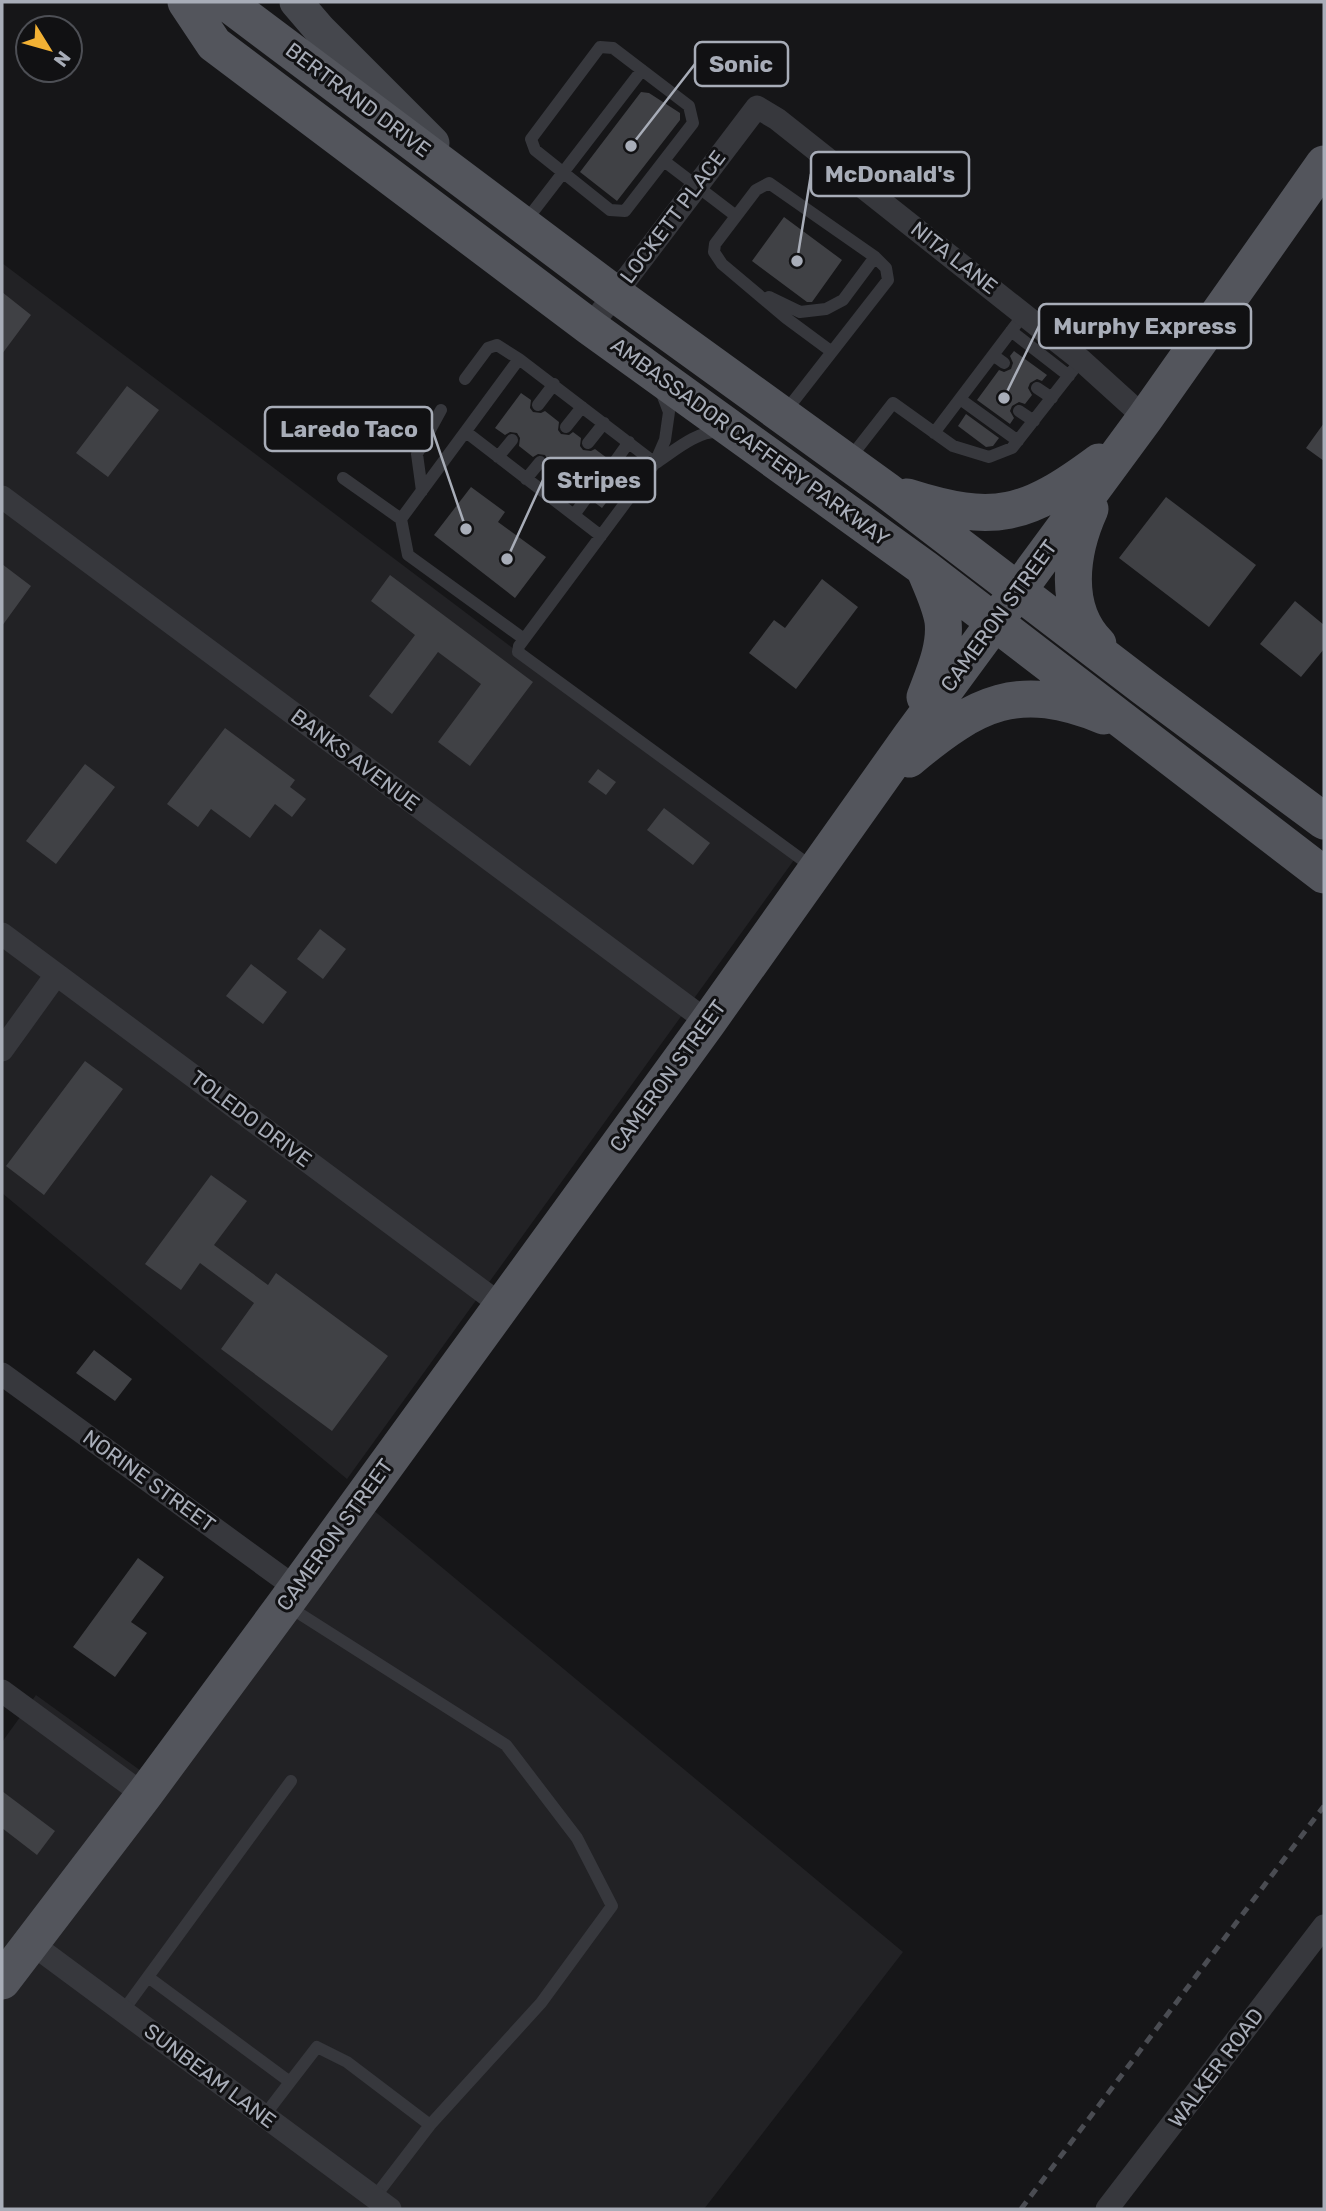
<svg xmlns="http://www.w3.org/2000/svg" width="1326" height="2211" font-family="Rubik,sans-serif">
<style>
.built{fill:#222225}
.building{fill:#404145}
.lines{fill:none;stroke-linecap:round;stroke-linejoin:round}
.service{stroke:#37383d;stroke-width:12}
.minor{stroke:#37383d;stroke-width:23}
.secondary{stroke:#45474d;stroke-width:33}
.primary{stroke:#53555c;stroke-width:37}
.rail{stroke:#4a4c52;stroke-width:5;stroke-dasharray:9 7;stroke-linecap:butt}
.labels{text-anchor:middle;stroke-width:6;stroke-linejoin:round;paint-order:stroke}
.street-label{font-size:21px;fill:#a8adb8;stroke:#111113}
.leader{fill:none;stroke:#a8adb8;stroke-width:2.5}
.callout-dot{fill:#a8adb8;stroke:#111113;stroke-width:2.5}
.callout{fill:#111113;stroke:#a8adb8;stroke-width:2.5}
.callout-label{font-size:23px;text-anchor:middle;font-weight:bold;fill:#a8adb8}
</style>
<rect width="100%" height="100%" fill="#161618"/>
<path class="built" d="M2,263L794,860L347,1479L2,1193Z
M372,1509L903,1952L704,2209H2V1742L36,1695L166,1789Z"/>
<path class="building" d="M641,92L649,93L680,113V120L617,201L580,172Z
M784,217L842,260L812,302H807L752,261Z
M2,292L31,315L2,354Z
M1014,351L1047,375L1042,381L1037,379L1030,383L1028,388L1032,395L1025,404L1019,402L1012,406L1010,411L1014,418L1010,424L977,400L999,370L1004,372L1011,369L1013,363L1010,356Z
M127,386L159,410L108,477L76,453Z
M521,393L531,400L530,408L533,412L541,413L545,411L559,422L558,430L561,434L569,435L573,432L581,438L580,446L583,450L591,451L595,449L607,458L605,463L608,470L614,472L621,468L628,474L602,508L594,502L596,497L593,490L587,488L580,492L568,483L570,478L567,471L561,469L554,473L547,467L548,460L545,455L538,454L533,457L519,446L520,438L517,433L510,432L505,435L495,428Z
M966,414L999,438L993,446L986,447L958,426Z
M1324,423V461L1306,448Z
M471,487L505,512L498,522L546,557L515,598L434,535Z
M1166,497L1256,565L1209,627L1119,558Z
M2,564L31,586L2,626Z
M390,575L533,682L470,766L438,742L481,684L438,652L392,714L369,696L415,635L371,601Z
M822,579L858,607L796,689L749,653L774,620L785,628Z
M1295,601L1324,625V649L1301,677L1260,644Z
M225,728L295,780L290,787L306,799L292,817L275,804L250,838L211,809L198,827L167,804Z
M85,764L115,787L56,864L26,841Z
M598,769L616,782L606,795L588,782Z
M664,808L710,843L693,865L647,830Z
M320,929L346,949L323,979L297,959Z
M251,964L287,992L263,1024L226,996Z
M85,1061L123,1089L44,1195L6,1166Z
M211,1175L247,1201L214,1245L268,1285L276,1273L388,1356L332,1431L221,1349L254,1303L200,1263L181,1290L145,1264Z
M94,1350L132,1379L115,1401L76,1373Z
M138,1558L164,1577L131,1622L147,1633L115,1677L73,1647Z
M2,1791L55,1831L37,1855L2,1828Z"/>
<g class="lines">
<path class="service" d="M600,47L613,48L689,106L693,123L625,211L610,210L535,150L531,139Z
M664,161L736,216
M525,222L642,70
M769,297L800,312L826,309L843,300L875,257
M1011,331L1069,376
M993,355L1004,363
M465,379L488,348L497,345L519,359
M1037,388L1052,398
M661,391L669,412L665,440L655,463L519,646L518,652L812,867
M960,399L1018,441
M538,405L554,384
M1019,411L1034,421
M785,412L888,280L886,268L875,257L769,183L756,190L715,244L714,252L722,264L786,318L832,352
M566,427L582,407
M466,432L601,536
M934,433L1024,314
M588,443L604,423
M498,457L512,440
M850,458L893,403L953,446L989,457L1012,448L1081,360
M614,463L629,442
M656,463C674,451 698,430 720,432
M343,478L401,519L408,555L524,639
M526,479L540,462
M422,491L417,454L441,410
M549,495L561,478
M574,515L587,497
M401,519L519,359L655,463
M286,1605L506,1745L577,1838L612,1906L541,2003L430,2125
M148,1977L290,2082L264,2116
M123,2011L291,1781
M290,2082L317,2047L347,2062L430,2125L374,2198"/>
<path class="minor" d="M590,327L757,107L777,119L1081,360L1145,418
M2,497L708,1022
M2,934L501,1305
M2,1050L56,975
M2,1374L296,1588
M2,1691L144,1795
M31,1943L390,2209
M1107,2209L1324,1926"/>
<path class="secondary" d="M296,2L320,30L433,143"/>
<path class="primary" d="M186,2L214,44L590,327L924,568L1324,875
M226,2L615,294L886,490L1145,688L1324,821
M907,497C995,525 1026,516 1099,462
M1090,509C1071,551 1062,608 1098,644
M924,568C931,585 940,603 943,621C946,647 934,673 925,697
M909,759C977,702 1018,681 1104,716
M2,1981L144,1795L285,1604L708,1022L911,736L1145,418L1324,164"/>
<path class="rail" d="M1021,2209L1324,1806"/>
</g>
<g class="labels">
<g class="street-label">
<text transform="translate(358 100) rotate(37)" y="7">BERTRAND DRIVE</text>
<text transform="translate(673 217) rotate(-53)" y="7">LOCKETT PLACE</text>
<text transform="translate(954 258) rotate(38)" y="7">NITA LANE</text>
<text transform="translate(750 442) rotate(36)" y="7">AMBASSADOR CAFFERY PARKWAY</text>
<text transform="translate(999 616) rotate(-54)" y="7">CAMERON STREET</text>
<text transform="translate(355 760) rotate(37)" y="7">BANKS AVENUE</text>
<text transform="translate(668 1076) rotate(-54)" y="7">CAMERON STREET</text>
<text transform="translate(251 1119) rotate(37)" y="7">TOLEDO DRIVE</text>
<text transform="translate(149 1481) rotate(36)" y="7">NORINE STREET</text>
<text transform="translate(335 1535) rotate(-54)" y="7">CAMERON STREET</text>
<text transform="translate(1216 2068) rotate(-53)" y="7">WALKER ROAD</text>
<text transform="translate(210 2076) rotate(37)" y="7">SUNBEAM LANE</text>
</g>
</g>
<path class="leader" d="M631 146L695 64M797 261L811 174M1004 398L1039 326M466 529L432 429M507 559L543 480"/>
<g class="callout-dot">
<circle cx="631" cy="146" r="7"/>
<circle cx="797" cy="261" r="7"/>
<circle cx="1004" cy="398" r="7"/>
<circle cx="466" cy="529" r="7"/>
<circle cx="507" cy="559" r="7"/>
</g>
<g class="callout">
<rect x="695" y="42" width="93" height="44" rx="7"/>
<rect x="811" y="152" width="158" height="44" rx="7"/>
<rect x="1039" y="304" width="212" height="44" rx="7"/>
<rect x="265" y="407" width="167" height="44" rx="7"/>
<rect x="543" y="458" width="112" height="44" rx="7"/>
</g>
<g class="callout-label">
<text x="741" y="72">Sonic</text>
<text x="890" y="182">McDonald's</text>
<text x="1145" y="334">Murphy Express</text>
<text x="349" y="437">Laredo Taco</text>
<text x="599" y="488">Stripes</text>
</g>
<rect width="1326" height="2211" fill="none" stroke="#a8adb8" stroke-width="7"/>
<g transform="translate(49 49) rotate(127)"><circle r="33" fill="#111113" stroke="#4d4f55" stroke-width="2"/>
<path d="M0-5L12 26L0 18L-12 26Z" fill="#f2b134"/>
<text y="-10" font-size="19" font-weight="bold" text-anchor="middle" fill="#a8adb8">N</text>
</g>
</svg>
